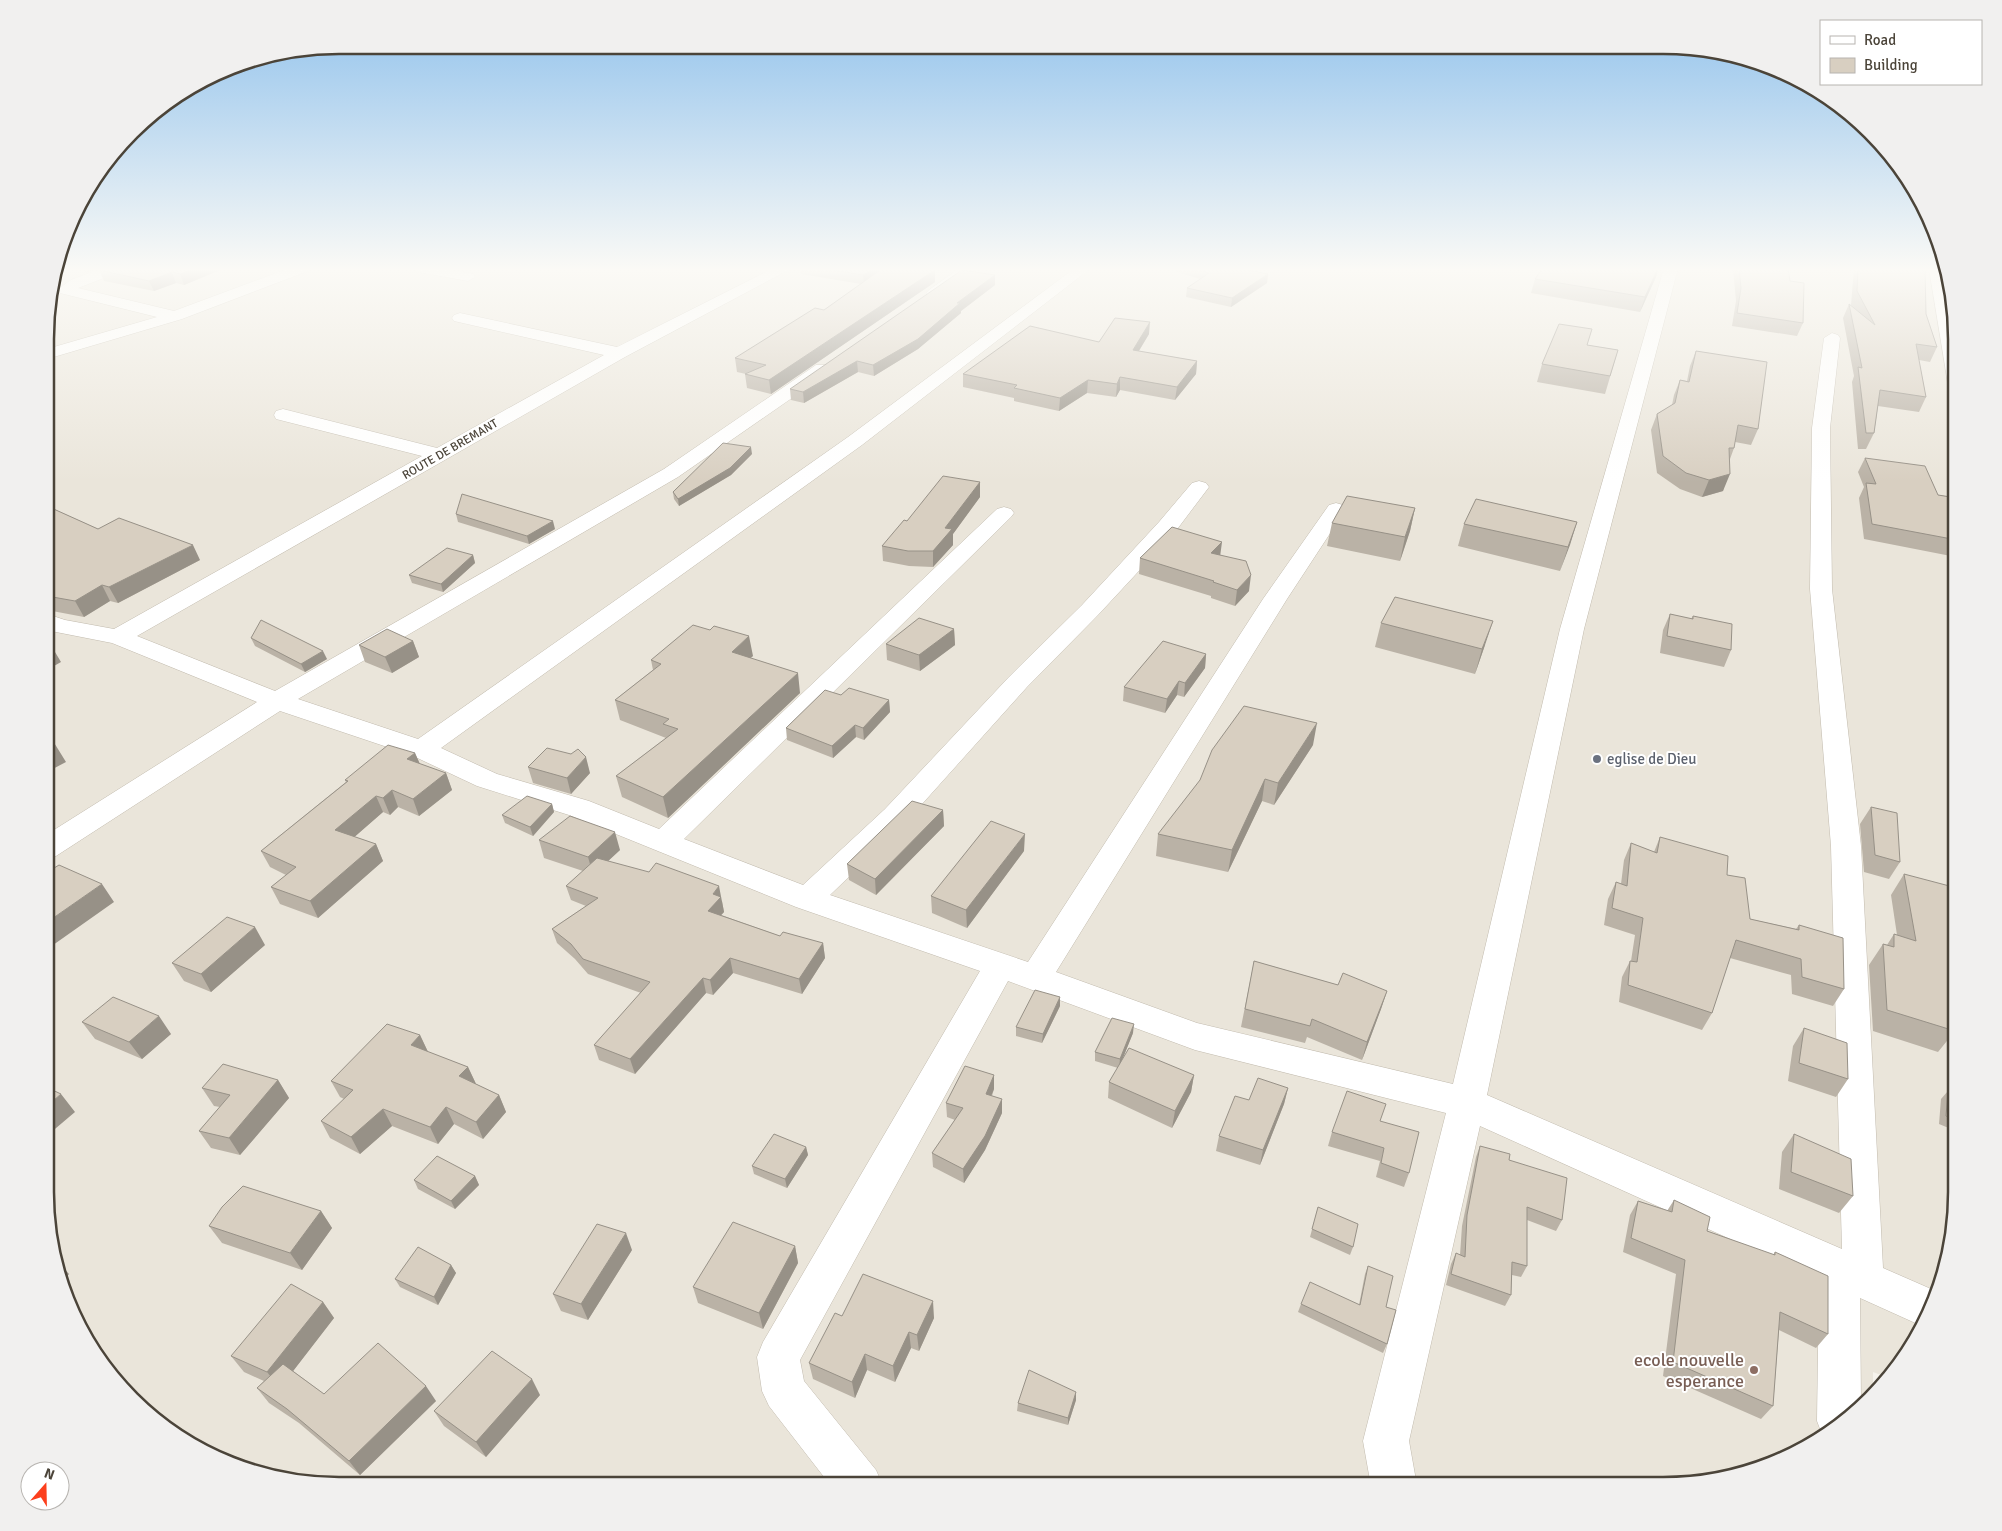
<svg xmlns="http://www.w3.org/2000/svg" width="2002" height="1531" font-family="Signika,sans-serif">
<style>
.residential{fill:#eae5da}
.lines{fill:none;stroke-linecap:round;stroke-linejoin:round}
.street-casing{stroke:#c2bbae;stroke-width:1}
.street{fill:#fff;fill-rule:evenodd}
.wall{fill:#bab2a6}
.shaded-wall{fill:#979187}
.building{fill:#d8cfc1;stroke:#979187}
.worship-dot{fill:#6b7280;stroke:#fff;stroke-width:2}
.education-dot{fill:#8d6e63;stroke:#fff;stroke-width:2}
.labels{text-anchor:middle;stroke-width:4;stroke-linejoin:round;paint-order:stroke}
.far-street-label{font-size:12px;fill:#4b4439;stroke:#fff}
.worship-label{font-size:15px;fill:#5b616d;stroke:#fff;text-anchor:start}
.near-education-label{font-size:18px;fill:#785e54;stroke:#fff;text-anchor:end}
.rim{fill:none;stroke:#4b4439;stroke-width:2.5}
</style>
<rect width="100%" height="100%" fill="#f6f3ec"/>
<path class="residential" d="M58,268H1948L1957,338L1956,1212L1935,1305L1889,1378L1873,1372V1394L1793,1456L1721,1480L1664,1486L320,1485L226,1464L145,1413L75,1323L46,1212L48,300Z"/>
<g class="lines">
<defs>
<path id="street" d="M103,268H124L122,271L78,288L174,311L290,268H310L308,271L182,319L47,359V349L157,317L60,293L57,290L71,280Z
M411,268H442L473,274L475,277L468,281L418,272Z
M774,268H792L625,357L137,636L275,691L664,469L816,365H828L831,369L828,373L678,477L298,699L418,739L848,437L1075,268H1091L862,445L441,748L497,774L589,801L659,829L997,509L1004,507L1011,509L1014,513L1011,517L684,839L803,885L885,809L1009,677L1082,605L1159,522L1192,483L1199,481L1206,483L1209,487L1175,532L1098,615L1027,687L905,823L830,895L1028,962L1263,599L1329,505L1336,503L1343,505L1346,509L1287,599L1056,972L1197,1023L1453,1084L1560,629L1664,268H1678L1584,629L1487,1095L1842,1249L1831,846L1810,589L1812,428L1824,338L1832,333L1838,335L1840,338L1830,428L1832,589L1861,846L1883,1268L1938,1292L1935,1305L1922,1326L1860,1298L1861,1404L1822,1434L1817,1421L1819,1279L1480,1126L1409,1441L1417,1486H1371L1363,1441L1446,1113L1195,1050L1008,981L800,1360L804,1381L876,1470L883,1486H831L769,1406L762,1391L757,1357L763,1342L980,971L796,907L569,815L477,786L411,755L280,711L56,856L46,859V835L257,702L112,643L51,631L47,630V614L65,620L114,629L422,456L276,419L274,415L276,411L283,409L437,448L604,355L454,321L452,318L454,315L460,313L617,347Z
M960,268H976L939,296H929L926,293L929,290Z
M1929,268H1943L1957,339V389L1951,388L1948,384Z"/>
</defs>
<use href="#street" class="street-casing"/>
<use href="#street" class="street"/>
</g>
<path class="wall" d="M71,268H98L87,272Z
M225,268L184,285L176,283L154,291L104,281L99,270Z
M801,268H925L935,270V282L771,394L747,388L745,374H746L737,372L735,358L824,310L861,284L801,274Z
M1164,268H1244L1243,269L1268,274L1267,283L1231,307L1186,297L1187,288L1200,279Z
M1733,268H1788L1790,281L1803,323L1797,336L1732,326L1736,301Z
M1854,268H1925L1926,314L1937,347L1930,362L1919,360L1926,397L1919,412L1878,406L1874,433L1866,449H1858L1852,382L1854,376L1843,318L1849,304L1852,306L1851,305Z
M1656,277L1640,312L1531,293L1535,279Z
M995,285L961,311V313L918,349L874,376L858,372L804,403L791,400L790,389Z
M1592,329L1587,345L1618,350L1605,394L1537,382L1542,364Z
M1149,334L1139,351L1197,361L1196,374L1175,400L1120,390L1116,397L1087,393L1059,411L1014,401V398L963,387V374L1099,342Z
M1696,351L1758,429L1751,445L1735,442L1734,448L1730,459L1723,491L1702,497L1680,489L1657,473L1651,430L1657,414L1672,405L1674,395L1680,380L1687,381L1690,366Z
M752,454L731,475L679,506L674,499L673,492Z
M1865,458L1938,495L1957,498V556L1956,557L1864,539L1859,498L1864,487L1858,472Z
M980,482V497L953,534V545L933,567L909,566L883,561L882,546L907,521Z
M47,506L98,529L200,560L118,603L110,601L84,617L47,610Z
M1415,508L1410,531L1400,561L1327,546L1332,523Z
M456,514L555,529L529,544L458,522Z
M1577,522L1560,571L1458,546L1464,524Z
M473,555L475,563L443,592L412,583L409,575Z
M1220,555L1249,591L1235,606L1211,598V596L1139,574L1140,558Z
M1670,614L1691,619L1693,616L1731,650L1724,667L1660,653L1663,630Z
M1381,623L1485,645L1475,674L1375,647Z
M954,629L955,645L920,671L887,660L886,644Z
M251,638L327,659L305,672L255,646Z
M413,641L419,657L392,673L365,662L359,645Z
M1206,654L1205,668L1184,697L1177,695L1165,713L1123,701L1124,687Z
M753,656L750,658L800,693L668,818L622,797L616,776L666,738L620,720L615,700L653,670L651,660Z
M841,695L889,700L890,712L864,740L856,737L833,758L787,740L786,728Z
M1313,745L1274,805L1262,801L1228,872L1156,856L1158,834Z
M415,753L420,764L446,773L452,790L419,816L398,807L390,815L383,812L354,837L376,844L383,861L318,918L280,904L271,887L286,875L270,867L261,851L346,782L345,780Z
M528,767L590,773L571,794L533,783Z
M552,804L554,812L533,836L505,823L502,815Z
M1871,807L1900,862L1889,879L1864,872L1860,824Z
M943,810L944,826L876,895L849,880L847,864Z
M1660,837L1727,875L1750,919L1796,929L1799,925L1844,989L1833,1006L1792,994L1791,975L1730,958L1712,1013L1702,1030L1619,1002L1622,977L1630,961H1631L1635,935L1604,925L1608,899L1616,882L1621,884L1624,860L1631,843L1654,852Z
M539,840L620,850L608,861L722,901L724,912L721,915L780,936L823,943L825,958L802,994L733,973L713,995L706,993L635,1074L599,1060L594,1045L641,993L588,974L575,959L557,943L552,929L586,906L571,900L566,886L583,871L544,858Z
M1024,851L967,928L932,913L931,896Z
M1904,874L1955,1031L1938,1052L1873,1031L1869,965L1883,944L1887,945L1894,934L1897,935L1891,895Z
M265,945L211,992L184,981L172,963Z
M1254,961L1338,985L1387,991L1381,1009L1362,1060L1307,1037L1305,1043L1241,1027Z
M1060,1006L1042,1043L1016,1036V1027Z
M82,1022L171,1034L142,1059L95,1039Z
M1804,1028L1848,1079L1836,1097L1788,1081L1793,1046Z
M1133,1033L1122,1060L1194,1075L1191,1092L1172,1128L1108,1098L1109,1082L1118,1068L1095,1061V1052Z
M420,1035L428,1052L468,1067L476,1084L499,1095L506,1112L483,1139L454,1124L438,1144L392,1126L360,1154L330,1138L321,1121L344,1099L340,1097L331,1081Z
M1954,1071L1956,1072V1131L1939,1124L1941,1099L1948,1091L1947,1080Z
M994,1075V1089L992,1096L1002,1113L985,1150L964,1183L933,1167L932,1153L955,1120L947,1117L946,1103Z
M278,1080L289,1098L240,1155L211,1148L199,1131L220,1107L214,1106L202,1088Z
M1288,1088L1284,1104L1260,1165L1216,1151L1219,1136Z
M1380,1121L1409,1173L1404,1187L1376,1177L1380,1161L1328,1146L1332,1132Z
M1794,1134L1853,1196L1839,1213L1779,1189L1782,1152Z
M1480,1146L1509,1160L1562,1220L1556,1231L1527,1220V1266L1521,1277L1512,1275L1511,1295L1505,1306L1446,1285L1451,1264L1456,1253L1460,1255L1462,1226L1476,1157Z
M806,1147L808,1155L787,1188L754,1174L752,1166Z
M475,1176L479,1185L455,1209L418,1189L414,1180Z
M1674,1200L1707,1231L1773,1255L1775,1252L1828,1334L1816,1348L1779,1330L1773,1406L1761,1419L1663,1376L1676,1274L1623,1252L1630,1215L1638,1201L1667,1211Z
M1318,1207L1353,1247L1350,1255L1310,1237Z
M321,1211L332,1228L302,1270L222,1243L209,1226Z
M795,1246L798,1263L763,1329L698,1303L693,1287Z
M632,1250L588,1320L561,1311L553,1294Z
M451,1265L456,1273L438,1305L400,1287L395,1279Z
M1368,1266L1386,1307L1387,1344L1383,1353L1298,1312L1301,1304L1359,1305L1365,1274Z
M323,1302L334,1318L293,1371L324,1394L436,1401L360,1475L299,1423L269,1403L257,1388L264,1381L244,1372L231,1356Z
M842,1316L934,1318L919,1351L911,1348L895,1382L867,1370L855,1398L813,1379L809,1363Z
M1076,1392V1400L1068,1425L1017,1411L1018,1403Z
M540,1395L486,1457L444,1426L434,1411Z"/>
<path class="shaded-wall" d="M86,268H98L87,272Z
M195,268H225L184,285L180,274Z
M875,268H892L864,285L863,275Z
M1658,268H1659L1656,277L1640,312L1645,297Z
M935,270V282L771,394L769,380Z
M172,272L176,283L154,291L149,281Z
M1268,274L1267,283L1231,307L1232,298Z
M995,275V285L961,311V313L918,349L874,376L873,365Z
M1150,322L1149,334L1132,362L1133,350Z
M857,361L858,372L804,403L803,392Z
M1197,361L1196,374L1175,400L1177,387Z
M1120,377V390L1116,397L1117,384Z
M1088,380L1087,393L1059,411L1060,398Z
M751,447L752,454L731,475L679,506L678,499Z
M1730,474L1723,491L1702,497L1709,480Z
M980,482V497L953,534V545L933,567V551L945,528Z
M1415,508L1410,531L1400,561L1405,537Z
M553,521L555,529L529,544L527,536Z
M1577,522L1570,545L1560,571L1568,547Z
M1222,542L1220,557L1211,553Z
M193,545L200,560L118,603L109,587Z
M473,555L475,563L443,592L441,584Z
M1251,575L1249,591L1235,606L1237,590Z
M102,585L110,601L84,617L75,601Z
M1493,621L1485,645L1475,674L1482,649Z
M954,629L955,645L920,671L919,655Z
M749,636L753,656L735,671L732,652Z
M413,641L419,657L392,673L385,657Z
M49,642L61,662L47,670V643Z
M323,651L327,659L305,672L301,664Z
M1206,654L1205,668L1184,697L1185,683Z
M798,673L800,693L668,818L663,797Z
M1179,681L1177,695L1165,713L1167,699Z
M889,700L890,712L864,740L863,728Z
M1317,723L1313,745L1274,805L1278,783Z
M855,725L856,737L833,758L832,746Z
M53,741L66,762L47,772V744Z
M415,753L422,769L407,759Z
M586,757L590,773L571,794L567,778Z
M446,773L452,790L419,816L413,799Z
M1265,779L1262,801L1228,872L1232,850Z
M392,790L398,807L390,815L383,798Z
M376,796L383,812L343,847L335,830Z
M552,804L554,812L533,836L530,827Z
M943,810L944,826L876,895L875,879Z
M615,832L620,850L593,875L588,857Z
M1025,834L1024,851L967,928L966,910Z
M376,844L383,861L318,918L310,901Z
M102,884L114,902L46,950V923Z
M719,886L724,912L711,926L708,911L713,894Z
M255,927L265,945L211,992L201,974Z
M823,943L825,958L802,994L799,979Z
M730,958L733,973L713,995L710,980Z
M703,978L706,993L635,1074L630,1059Z
M1387,991L1381,1009L1362,1060L1367,1042Z
M1060,997V1006L1042,1043L1043,1034Z
M159,1016L171,1034L142,1059L129,1042Z
M1134,1024L1133,1033L1119,1068L1120,1059Z
M420,1035L428,1052L411,1045Z
M468,1067L476,1084L459,1076Z
M994,1075V1089L986,1108V1094Z
M1194,1075L1191,1092L1172,1128L1175,1111Z
M278,1080L289,1098L240,1155L229,1138Z
M1288,1088L1284,1104L1260,1165L1263,1150Z
M61,1094L75,1112L49,1134L46,1130V1107Z
M499,1095L506,1112L483,1139L476,1122Z
M1002,1099V1113L985,1150L964,1183L963,1169Z
M446,1107L454,1124L438,1144L430,1127Z
M383,1109L392,1126L360,1154L351,1137Z
M806,1147L808,1155L787,1188L785,1179Z
M475,1176L479,1185L455,1209L451,1201Z
M321,1211L332,1228L302,1270L290,1253Z
M626,1233L632,1250L588,1320L581,1304Z
M795,1246L798,1263L763,1329L759,1313Z
M60,1264L69,1274L64,1280Z
M451,1265L456,1273L438,1305L434,1297Z
M933,1301L934,1318L919,1351L917,1335Z
M323,1302L334,1318L280,1388L267,1372Z
M909,1332L911,1348L895,1382L893,1366Z
M865,1354L867,1370L855,1398L852,1382Z
M532,1379L540,1395L486,1457L476,1442Z
M426,1386L436,1401L360,1475L349,1461Z
M1076,1392V1400L1068,1425V1418Z"/>
<path class="building" d="M105,268H195L180,274L172,272L149,281L99,270Z
M822,268H875L863,275Z
M883,268H925L935,270L769,380L745,374L766,365L735,358L815,308L824,310Z
M1193,268H1237L1268,274L1232,298L1187,288L1209,273Z
M1543,268H1658L1645,297L1535,279Z
M1739,268H1788L1790,281L1804,283L1803,323L1737,313L1741,288Z
M1858,268H1925L1926,314L1937,347L1916,344L1926,397L1880,390L1874,433H1866L1858,367L1862,368L1849,304L1875,325L1857,291Z
M962,270L995,275L957,303H960L918,339L873,365L857,361L803,392L790,389Z
M1115,318L1150,322L1133,350L1197,361L1177,387L1120,377L1117,384L1088,380L1060,398L1014,388L1017,385L963,374L1030,326L1099,342Z
M1559,324L1592,329L1587,345L1618,350L1610,376L1542,364Z
M1696,351L1767,362L1758,429L1738,425L1734,448H1729L1730,474L1709,480L1686,473L1663,456L1657,414L1675,403L1680,380L1689,382Z
M723,443L751,447L730,468L678,499L673,492Z
M1865,458L1925,466L1938,495L1957,498V540L1872,524L1866,483L1876,484Z
M943,476L980,482L945,528L952,529L933,551H908L882,546L904,520L907,521Z
M462,494L553,521L527,536L456,514Z
M1347,496L1415,508L1405,537L1332,523Z
M1476,499L1577,522L1568,547L1464,524Z
M47,506L98,529L119,518L193,545L109,587L102,585L75,601L47,596Z
M1172,527L1222,542L1211,553L1246,561L1251,575L1237,590L1213,582L1214,581L1140,558Z
M447,548L473,555L441,584L409,575Z
M1395,597L1493,621L1482,649L1381,623Z
M1670,614L1693,619V616L1732,624L1731,650L1667,636Z
M919,618L954,629L919,655L886,644Z
M261,620L323,651L301,664L251,638Z
M693,625L710,630L714,626L749,636L732,652L798,673L663,797L616,776L678,729L663,724L669,719L615,700L661,664L651,660Z
M387,629L413,641L385,657L359,645Z
M1163,641L1206,654L1185,683L1179,681L1167,699L1124,687Z
M849,688L889,700L863,728L855,725L832,746L786,728L825,690L841,695Z
M1244,706L1317,723L1278,783L1265,779L1232,850L1158,834L1200,780L1212,750Z
M47,737L53,741L47,744Z
M388,745L415,753L407,759L446,773L413,799L392,790L383,798L376,796L335,830L376,844L310,901L271,887L296,867L261,851L348,781L345,780Z
M547,748L571,754L578,749L586,757L567,778L528,767Z
M527,796L552,804L530,827L502,815Z
M912,801L943,810L875,879L847,864Z
M1871,807L1897,813L1900,862L1875,855Z
M570,816L615,832L588,857L539,840Z
M991,821L1025,834L966,910L931,896Z
M1660,837L1728,856L1727,875L1745,878L1750,919L1799,930V925L1843,938L1844,989L1802,977L1801,959L1736,940L1712,1013L1628,985L1630,961L1637,962L1643,918L1612,908L1616,882L1627,886L1631,843L1657,853Z
M597,858L649,872L656,863L719,886L713,894L721,897L708,911L780,936L783,932L823,943L799,979L730,958L710,980L703,978L630,1059L594,1045L650,982L583,959L571,944L552,929L598,898L566,886Z
M59,865L102,884L46,923V873Z
M1904,874L1957,888V965L1955,1031L1887,1010L1883,944L1894,947V934L1916,941Z
M227,917L255,927L201,974L172,963Z
M1254,961L1338,985L1343,973L1387,991L1367,1042L1312,1019L1310,1026L1245,1009Z
M1035,990L1060,997L1043,1034L1016,1027Z
M113,997L159,1016L129,1042L82,1022Z
M1112,1018L1134,1024L1120,1059L1095,1052Z
M387,1024L420,1035L411,1045L468,1067L459,1076L499,1095L476,1122L446,1107L430,1127L383,1109L351,1137L321,1121L353,1090L331,1081Z
M1804,1028L1847,1043L1848,1079L1799,1063Z
M1129,1048L1194,1075L1175,1111L1109,1082Z
M223,1064L278,1080L229,1138L199,1131L230,1095L202,1088Z
M965,1066L994,1075L986,1094L1002,1099L985,1136L963,1169L932,1153L963,1108L946,1103Z
M1954,1071L1956,1072V1092Z
M1258,1078L1288,1088L1263,1150L1219,1136L1235,1096L1249,1100Z
M46,1087L61,1094L46,1107Z
M1347,1091L1386,1104L1380,1121L1419,1132L1409,1173L1381,1163L1384,1148L1332,1132Z
M1948,1091L1956,1094V1120L1946,1116Z
M774,1134L806,1147L785,1179L752,1166Z
M1794,1134L1851,1159L1853,1196L1791,1172Z
M1480,1146L1510,1154L1509,1160L1567,1178L1562,1220L1527,1207V1266L1512,1262L1511,1295L1451,1274L1456,1253L1465,1257L1467,1215Z
M437,1156L475,1176L451,1201L414,1180Z
M243,1186L321,1211L290,1253L209,1226L222,1207Z
M1674,1200L1710,1217L1707,1231L1775,1255V1252L1828,1276V1334L1780,1312L1773,1406L1673,1362L1685,1260L1631,1238L1638,1201L1672,1212Z
M1318,1207L1358,1224L1353,1247L1312,1229Z
M733,1222L795,1246L759,1313L693,1287Z
M597,1224L626,1233L581,1304L553,1294Z
M418,1247L451,1265L434,1297L395,1279Z
M1368,1266L1393,1276L1386,1307L1396,1310L1387,1344L1301,1304L1310,1282L1360,1305Z
M863,1274L933,1301L917,1335L909,1332L893,1366L865,1354L852,1382L809,1363L835,1313L842,1316Z
M291,1284L323,1302L267,1372L231,1356Z
M378,1343L426,1386L349,1461L287,1409L257,1388L283,1364L324,1394Z
M492,1351L532,1379L476,1442L434,1411Z
M1029,1370L1076,1392L1068,1418L1018,1403Z"/>
<linearGradient id="sky" x2="0" y2="1"><stop stop-color="#8fc1ec"/><stop offset="0.56" stop-color="#fbfaf6"/><stop offset="1" stop-color="#fbfaf6" stop-opacity="0"/></linearGradient>
<rect width="2002" height="482" fill="url(#sky)"/>
<circle class="worship-dot" cx="1597" cy="759" r="5"/>
<circle class="education-dot" cx="1754" cy="1370" r="5"/>
<g class="labels">
<g class="far-street-label">
<text transform="translate(450 449) rotate(-30)" y="4">ROUTE DE BREMANT</text>
</g>
<g class="worship-label">
<text x="1607" y="764">eglise de Dieu</text>
</g>
<g class="near-education-label">
<text x="1744" y="1366">ecole nouvelle<tspan x="1744" dy="21">esperance</tspan></text>
</g>
</g>
<path d="M0 0H2002V1531H0ZM339 54H1663A285 285 0 0 1 1948 339V1192A285 285 0 0 1 1663 1477H339A285 285 0 0 1 54 1192V339A285 285 0 0 1 339 54Z" fill="#f1f0ef" fill-rule="evenodd"/>
<path class="rim" d="M339 54H1663A285 285 0 0 1 1948 339V1192A285 285 0 0 1 1663 1477H339A285 285 0 0 1 54 1192V339A285 285 0 0 1 339 54Z"/>
<rect x="1820" y="20" width="162" height="65" fill="#ffffff" stroke="#b7b4b0"/>
<rect x="1830" y="36" width="25" height="8" fill="#ffffff" stroke="#b7b4b0"/>
<text x="1864" y="45" font-size="15" fill="#4b4439">Road</text>
<rect x="1830" y="58" width="25" height="15" fill="#d8cfc1" stroke="#b7b4b0"/>
<text x="1864" y="70" font-size="15" fill="#4b4439">Building</text>
<g transform="translate(45 1486) rotate(20)"><circle r="24" fill="#ffffff" stroke="#b7b4b0"/>
<path d="M0-4L9 19L0 12L-9 19Z" fill="#fc3f1d"/>
<text y="-8" font-size="14" font-weight="bold" text-anchor="middle" fill="#4b4439">N</text>
</g>
</svg>
